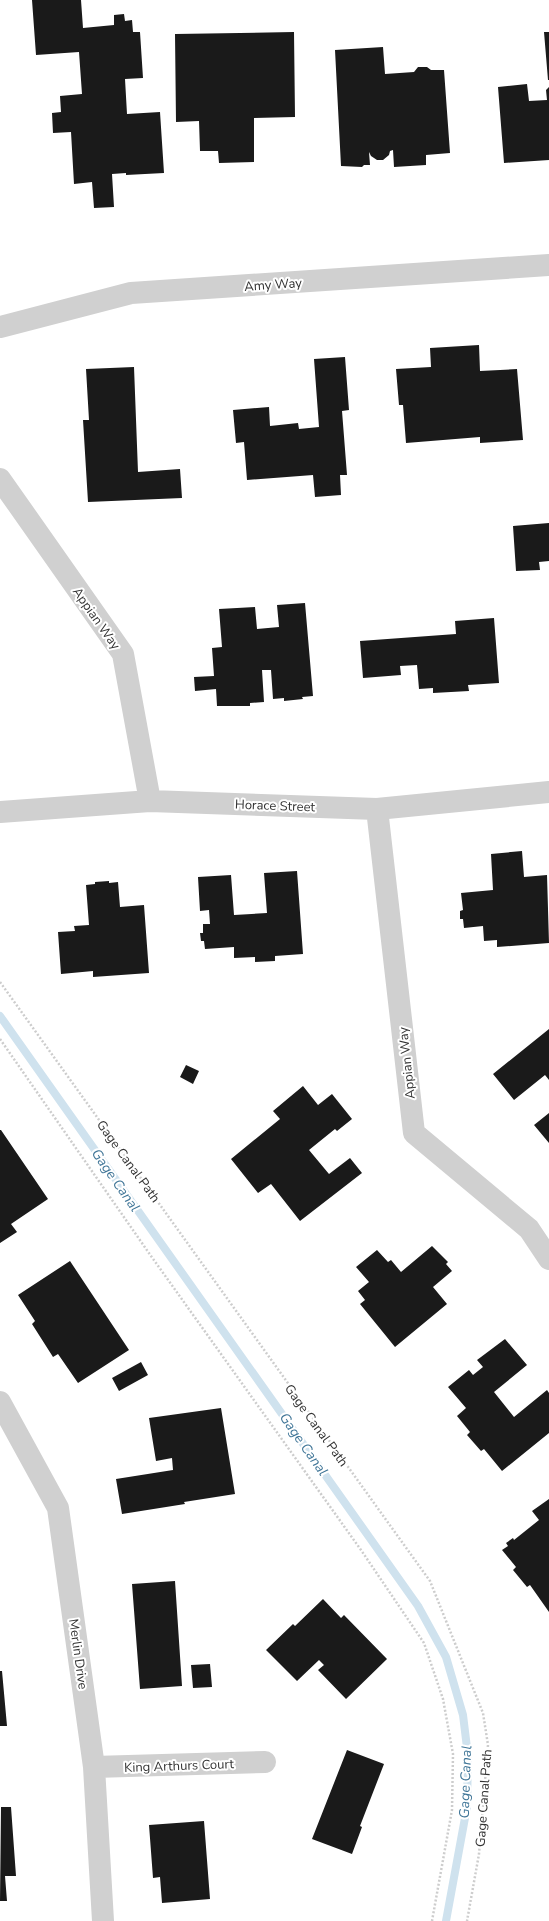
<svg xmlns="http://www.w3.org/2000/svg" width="549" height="1921" font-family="'Nunito Sans',sans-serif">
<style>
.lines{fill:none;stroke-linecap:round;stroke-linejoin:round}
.stream{stroke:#cfe2ee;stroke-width:8}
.building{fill:#1a1a1a}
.path{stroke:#cdcdcd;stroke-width:2.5;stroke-dasharray:2 2;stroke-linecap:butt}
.minor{stroke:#d0d0d0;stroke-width:22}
.labels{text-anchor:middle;stroke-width:4;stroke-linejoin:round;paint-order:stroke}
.street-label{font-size:13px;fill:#333;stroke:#fff}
.water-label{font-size:14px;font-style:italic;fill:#3f7597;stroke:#fff}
</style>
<rect width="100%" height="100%" fill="#fff"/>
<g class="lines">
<path class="stream" d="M0,1016L418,1606L446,1657L463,1715L468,1756L467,1807L446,1921"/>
</g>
<path class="building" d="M32,0H81L83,28L114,25V15L124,14L125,21L132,20L133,32H140L143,78L125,79L127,114L160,112L164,173L126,175V173L112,174L114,207L94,208L92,182L74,184L71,132L53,133L52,113L61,112L60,96L82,94L79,52L36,55Z
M294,32L295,117L254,118V162L219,163L218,151H200L199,121L176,122L175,34Z
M544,32H549V80H548Z
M383,47L385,74L414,72L418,67H427L431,70H444L450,153L426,155V165L394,167L393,150L390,151L389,155L383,160H377L371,156L369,152L370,165H364L362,167L341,166L335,50Z
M527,84L529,101L547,100L546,90L549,87V160L504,163L498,87Z
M479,345L480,371L517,369L523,440L480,443V437L406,443L403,405H399L396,369L431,367L430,348Z
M345,357L349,410L342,411L347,475H340L341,495L315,497L313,475L247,480L244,442L236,443L233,410L269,407L270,426L298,423L299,429L319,427L314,359Z
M134,367L138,472L180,469L182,498L88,502L83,420H89L86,369Z
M549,523V561L539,562L540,570L516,571L513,526Z
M305,603L313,696L302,697L303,699L284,701V698L273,699L271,670H262L264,702L250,703V706H217L216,689L195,691L194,677L214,676L212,648L222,647L219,609L255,607L257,629L279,627L277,605Z
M494,618L499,683L468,685L469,691L433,693V688L419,689L417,665L400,666L401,675L363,678L360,641L456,634L455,621Z
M522,851L524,877L547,875L549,943L497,947V940L484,941L483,926L464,928L463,919H460V911L463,910L461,893L493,890L491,854Z
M297,871L303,954L275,956V961L255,962V957L234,958V947L205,949L204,941H201L200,933H203V924H210L209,910L200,911L198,877L231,875L234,915L267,913L264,873Z
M109,881V883L118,882L120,907L144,905L149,973L93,977V971L61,974L58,932L75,931L74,926L89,925L86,885L95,884V882Z
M549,1029V1080L545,1075L514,1100L493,1074Z
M186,1065L199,1071L193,1084L180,1077Z
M303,1086L318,1105L332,1094L352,1119L337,1131L335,1129L309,1150L329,1174L350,1158L362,1173L300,1221L271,1184L258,1193L231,1159L280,1119L273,1111Z
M549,1113V1143L534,1125Z
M0,1130H1L48,1199L11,1224L17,1232L0,1243Z
M432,1246L448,1262L446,1264L452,1271L433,1287L447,1304L395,1347L360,1304L365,1300L358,1291L369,1282L356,1267L377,1250L388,1262L391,1260L401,1272Z
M70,1261L129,1350L78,1383L58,1354L53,1357L32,1324L35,1321L18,1295Z
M505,1339L527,1365L494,1392L514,1417L547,1390L549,1393V1433L502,1471L484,1449L481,1451L467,1435L470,1432L457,1416L466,1408L448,1387L469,1370L473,1375L483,1367L477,1360Z
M141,1362L148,1375L119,1391L112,1378Z
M221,1408L235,1494L184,1502L185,1504L122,1514L116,1479L173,1470L172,1458L156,1461L149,1418Z
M549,1499V1612L530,1585L527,1587L513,1570L516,1567L502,1550L508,1546L506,1543L513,1538L514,1540L539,1520L532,1511Z
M175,1581L182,1686L140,1689L132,1584Z
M323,1599L341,1618L344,1615L387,1659L346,1699L318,1670L324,1665L319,1660L297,1681L266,1650L293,1624L295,1626Z
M210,1664L212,1687L193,1688L191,1665Z
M0,1671H2L7,1726H0Z
M347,1750L384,1764L360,1826L362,1827L352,1854L312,1839Z
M1,1807H11L16,1876H5L7,1901H0Z
M204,1821L210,1899L162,1903L160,1877L153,1878L149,1825Z"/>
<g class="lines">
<path class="path" d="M0,982L430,1581L483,1713L488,1745L479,1854L467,1921
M0,1039L151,1256L361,1550L424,1643L443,1699L453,1754L452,1810L432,1921"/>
<path class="minor" d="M0,327L131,293L549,265
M0,479L123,654L150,801
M377,809L414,1133L529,1229L549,1259
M0,812L150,801L377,809L549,792
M0,1402L58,1508L94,1767L103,1921
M94,1767L265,1762"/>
</g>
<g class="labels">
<g class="street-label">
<text transform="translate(273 284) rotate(-4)" y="5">Amy Way</text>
<text transform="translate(97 618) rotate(55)" y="5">Appian Way</text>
<text transform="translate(275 805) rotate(2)" y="5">Horace Street</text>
<text transform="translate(406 1063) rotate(-96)" y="5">Appian Way</text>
<text transform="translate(129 1161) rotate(54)" y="5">Gage Canal Path</text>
<text transform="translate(317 1425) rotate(54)" y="5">Gage Canal Path</text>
<text transform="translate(79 1654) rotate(82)" y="5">Merlin Drive</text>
<text transform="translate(179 1765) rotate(-2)" y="5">King Arthurs Court</text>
<text transform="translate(483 1798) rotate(-86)" y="5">Gage Canal Path</text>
</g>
<g class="water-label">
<text transform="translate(116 1180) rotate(55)" y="5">Gage Canal</text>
<text transform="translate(304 1444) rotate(55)" y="5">Gage Canal</text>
<text transform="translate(465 1782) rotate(-88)" y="5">Gage Canal</text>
</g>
</g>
</svg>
